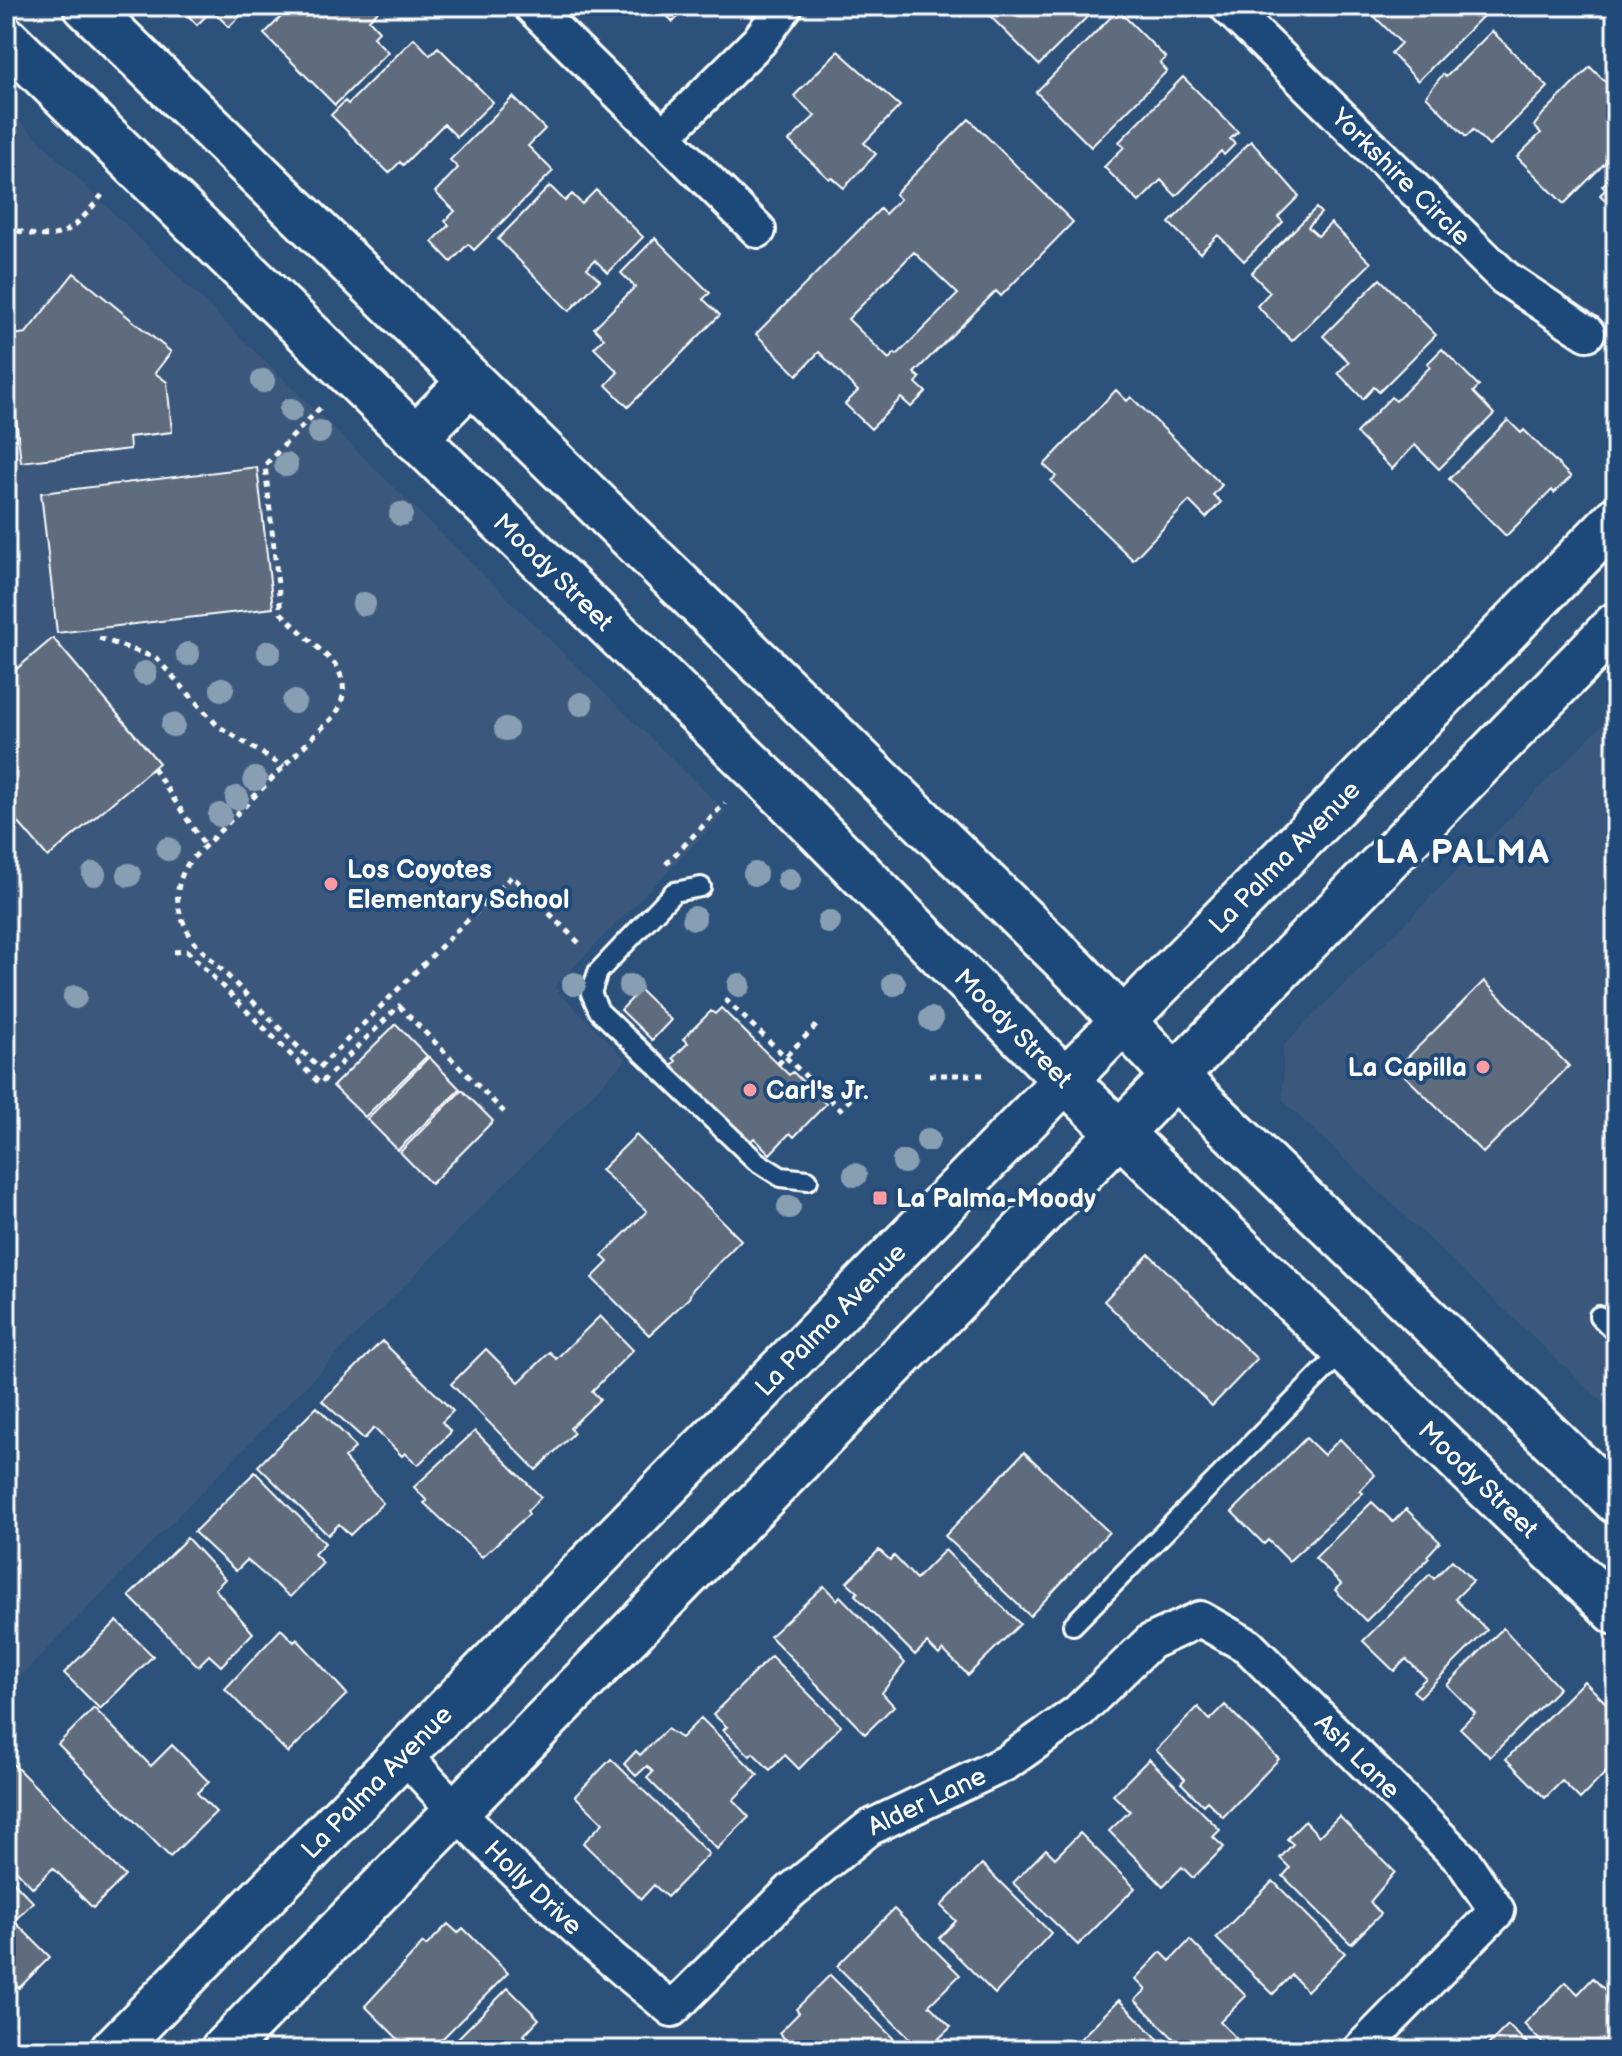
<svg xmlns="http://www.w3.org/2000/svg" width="1622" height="2056" font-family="'Balsamiq Sans',sans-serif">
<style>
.built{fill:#3b597c}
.building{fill:#5e6c7e;stroke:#fff;stroke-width:2;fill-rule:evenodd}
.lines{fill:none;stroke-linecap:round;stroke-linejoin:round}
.service-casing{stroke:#fff;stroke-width:24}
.minor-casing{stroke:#fff;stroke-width:40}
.secondary-casing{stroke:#fff;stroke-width:50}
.primary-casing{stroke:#fff;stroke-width:50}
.path{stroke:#fff;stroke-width:5;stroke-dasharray:6 6;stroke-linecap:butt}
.service{stroke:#1f4a7a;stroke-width:18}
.minor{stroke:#1f4a7a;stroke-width:34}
.secondary{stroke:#1f4a7a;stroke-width:44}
.primary{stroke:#1f4a7a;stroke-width:44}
.tree{fill:#889fb3}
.poi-dot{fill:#ff9aa2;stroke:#1f4a7a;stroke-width:3}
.labels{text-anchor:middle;stroke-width:8;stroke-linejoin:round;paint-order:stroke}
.street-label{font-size:26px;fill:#fff;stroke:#1f4a7a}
.poi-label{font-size:26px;font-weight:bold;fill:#fff;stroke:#1f4a7a;text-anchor:start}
.district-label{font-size:34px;font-weight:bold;letter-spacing:2px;fill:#fff;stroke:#1f4a7a}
</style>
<rect width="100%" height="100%" fill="#2c517b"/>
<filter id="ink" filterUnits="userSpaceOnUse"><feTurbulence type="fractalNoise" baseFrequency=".0125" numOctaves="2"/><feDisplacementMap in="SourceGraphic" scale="16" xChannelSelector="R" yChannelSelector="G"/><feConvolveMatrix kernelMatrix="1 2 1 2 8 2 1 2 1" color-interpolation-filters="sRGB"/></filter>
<g filter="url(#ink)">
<path class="built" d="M6,108L726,812L554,987L626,1060L6,1691Z
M1616,711V1415L1283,1101V1046Z"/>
<path class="building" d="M179,6H250L229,27L212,10L197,25Z
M292,6L382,7L369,20L379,31L373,37L388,52L335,105L264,34Z
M658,6H689L673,22Z
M950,6H971L961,16Z
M992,6H1098L1039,65L986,12Z
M1382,6H1475L1484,15L1418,81L1391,53L1401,43L1373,15Z
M1118,10L1166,58L1160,63L1167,71L1091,147L1036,92Z
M1492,31L1548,87L1489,146L1473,130L1466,137L1426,96L1443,74L1446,77Z
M414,38L430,55L438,47L493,102L457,137L444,124L403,165L400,162L389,173L331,115L345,101L348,104Z
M838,51L900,106L864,143L876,154L844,188L831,177L829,179L789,141L815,116L794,96Z
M1590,67L1616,92V152L1564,204L1517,157L1541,133L1534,126L1543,114Z
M1183,77L1238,132L1230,139L1235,144L1224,155L1221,151L1176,196L1161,180L1139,202L1104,167L1124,147L1119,142Z
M513,97L545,129L528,146L553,171L474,250L468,244L451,262L432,242L449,225L445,221L455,211L435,192L458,168L450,160Z
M969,119L1073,222L1001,296L996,291L914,373L920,378L916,383L926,392L911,407L901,398L871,429L845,404L858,391L819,352L797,375L756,334L880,209L885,214L900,199L895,194ZM914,252L958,294L897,355L895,353L889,359L848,319Z
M1251,141L1299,196L1278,217L1283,222L1244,261L1218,235L1200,253L1169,223Z
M1615,173H1616V211L1600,195L1606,189L1602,186Z
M550,186L565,201L572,194L582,204L596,190L643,237L608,273L595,260L587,268L600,280L569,311L498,239Z
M1316,208L1321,213L1308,227L1318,236L1331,223L1371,263L1292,341L1257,306L1270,292L1251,273Z
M655,238L710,293L703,299L720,315L628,407L606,385L618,372L594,348L604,338L594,328L635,287L621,273Z
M74,273L171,352L155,373L167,382L172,432L129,437L130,449L21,462L15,409L6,410V336L26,333Z
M1380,279L1436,335L1379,392L1374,387L1363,399L1338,373L1349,362L1323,336Z
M1442,349L1479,386L1473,392L1494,414L1439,469L1415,445L1392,469L1356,433L1391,397L1396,401L1430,367L1427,364Z
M1116,390L1127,401L1131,397L1222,485L1213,495L1221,502L1206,518L1189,501L1133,560L1051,481L1056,476L1044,465Z
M1508,420L1521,433L1524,430L1571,477L1554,493L1552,490L1506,536L1449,479Z
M257,467L273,608L57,633L41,493Z
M53,638L159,763L48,857L6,808V678Z
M1484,981L1569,1066L1483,1153L1397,1068Z
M640,990L671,1020L652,1040L621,1010Z
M721,1008L789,1075L793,1072L826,1104L794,1137L790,1133L770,1154L754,1138L750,1142L720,1113L716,1117L668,1070L676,1061L673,1058L688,1043L683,1039L711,1011L715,1014Z
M396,1024L427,1056L365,1117L333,1086Z
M429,1057L460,1089L398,1150L367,1119Z
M462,1090L493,1121L431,1184L400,1152Z
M636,1135L741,1240L692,1290L689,1298L649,1335L592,1278L608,1262L602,1256L647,1211L601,1170Z
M1149,1254L1257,1359L1212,1406L1104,1301Z
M600,1316L633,1350L592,1391L600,1399L570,1428L574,1433L536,1470L451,1384L486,1349L519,1382L550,1352L556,1359Z
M382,1341L453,1411L442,1422L451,1432L418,1465L405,1453L402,1456L374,1428L364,1439L322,1401Z
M317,1407L347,1437L355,1448L344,1458L383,1503L350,1535L339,1524L328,1535L258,1466Z
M475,1431L541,1497L527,1511L529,1514L482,1557L424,1503L427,1501L414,1487Z
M1306,1438L1324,1455L1340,1439L1375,1475L1360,1491L1363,1493L1289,1561L1268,1540L1264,1544L1232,1512Z
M1024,1452L1109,1532L1030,1616L945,1536Z
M255,1472L325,1543L314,1554L323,1563L290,1597L247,1560L236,1571L194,1532Z
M1372,1502L1393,1522L1406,1509L1440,1542L1427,1556L1429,1558L1366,1621L1335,1590L1341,1584L1315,1558Z
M187,1538L225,1579L215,1589L253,1633L221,1666L209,1655L198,1666L129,1596Z
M879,1550L890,1560L894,1556L916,1579L945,1550L1020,1624L968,1675L943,1650L939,1655L927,1643L915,1655L855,1595L858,1592L847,1582Z
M1452,1560L1473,1581L1455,1599L1487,1630L1420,1697L1413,1691L1426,1678L1406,1659L1394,1671L1363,1641L1430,1574L1434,1579Z
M824,1586L837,1600L840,1596L905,1663L882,1693L894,1706L865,1734L770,1636Z
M117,1621L153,1656L100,1709L64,1673Z
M1503,1628L1559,1688L1490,1757L1460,1728L1475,1713L1447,1685Z
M281,1629L294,1642L297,1639L347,1694L288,1753L225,1689Z
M771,1656L841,1726L799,1769L785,1755L770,1770L753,1753L750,1756L723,1730L727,1727L713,1714Z
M1584,1681L1616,1713V1762L1580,1799L1562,1781L1545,1798L1506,1759Z
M1225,1705L1279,1759L1223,1817L1207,1801L1203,1805L1181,1783L1185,1779L1156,1750L1198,1707L1210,1720Z
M94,1708L151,1766L172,1745L209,1782L197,1793L216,1812L170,1857L58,1744Z
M701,1718L758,1775L733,1800L749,1817L717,1849L647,1778L653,1772L647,1766L636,1776L624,1764L636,1751L640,1755L667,1729L681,1738Z
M611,1759L709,1854L667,1897L654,1885L641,1899L583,1843L603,1823L575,1796Z
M1149,1759L1220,1830L1213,1837L1224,1847L1193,1878L1182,1867L1163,1886L1109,1831L1130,1811L1113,1795Z
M13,1764L125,1876L93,1908L53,1868L33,1888L6,1860V1771Z
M1339,1816L1395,1872L1370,1902L1381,1914L1351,1944L1283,1876L1290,1868L1280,1858L1293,1844L1287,1839L1305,1821L1319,1836Z
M1080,1833L1135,1888L1078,1945L1013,1883L1046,1849L1055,1858Z
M1616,1836V1887L1607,1838Z
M982,1864L1051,1933L995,1994L939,1938L956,1921L941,1906Z
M6,1874L33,1902L14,1921L50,1957L19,1988L6,1976Z
M1273,1881L1345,1953L1307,1991L1292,1975L1273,1994L1216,1938Z
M1616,1893V1950L1608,1948Z
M894,1909L960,1975L929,2005L951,2027L927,2050H921L837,1966Z
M448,1924L458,1933L463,1928L508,1973L433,2048L428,2043L421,2050H409L365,2006L423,1943L426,1946Z
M1190,1940L1246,1996L1220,2022L1236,2038L1224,2050H1185L1135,2000L1146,1990L1135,1979L1161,1952L1170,1961Z
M830,1975L904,2049L903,2050H796L779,2033L799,2013L796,2009Z
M1593,1978L1616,2001V2050H1549L1524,2024L1566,1982L1578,1994Z
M508,1988L539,2019L524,2035L539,2050H446Z
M1119,2000L1169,2050H1069Z
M1508,2025L1534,2050H1483Z"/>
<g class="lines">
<defs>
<path id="service" d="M701,887L674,892L598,972L591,993L599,1011L756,1161L781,1177L808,1180
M1599,1316L1616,1333
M1073,1625L1345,1349"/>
<g id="minor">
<path d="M531,6L758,230"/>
<path id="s1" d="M1227,6L1505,278L1587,333"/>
<path d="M663,136L759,41L785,6"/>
<path id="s2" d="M404,1754C485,1846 576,1932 672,2009L791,1891L869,1828L1006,1763L1078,1712L1150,1642L1200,1619L1248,1646L1464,1862L1497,1911L1360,2050"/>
</g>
<g id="secondary">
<path d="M86,6L1076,971L1177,1078L1616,1501"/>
<path id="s3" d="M6,39L786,798L1065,1080L1616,1612"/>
<path d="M415,438L469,383"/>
</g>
<g id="primary">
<path id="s4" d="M113,2050L1616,519"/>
<path d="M223,2050L1616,625"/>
</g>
</defs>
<use href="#service" class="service-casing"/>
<use href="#minor" class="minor-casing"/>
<use href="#secondary" class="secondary-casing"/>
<use href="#primary" class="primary-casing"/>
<path class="path" d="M6,227C58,245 69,236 102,195
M320,408L265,465L281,613L335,664C346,682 346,696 336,714L189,862C170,891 177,915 194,942L319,1068L512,876L583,947
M99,638L156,658L218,726L284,767
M153,768L205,846
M666,864L725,803
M174,952L187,951L320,1084L399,1006L504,1112
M725,999L840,1109L858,1092
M778,1064L817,1025
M929,1075H983"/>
<use href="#service" class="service"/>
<use href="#minor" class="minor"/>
<use href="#secondary" class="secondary"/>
<use href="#primary" class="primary"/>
</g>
<g class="tree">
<circle cx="263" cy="381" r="12"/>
<circle cx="291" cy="410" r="12"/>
<circle cx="319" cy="432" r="12"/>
<circle cx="286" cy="465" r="12"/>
<circle cx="401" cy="514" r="12"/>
<circle cx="364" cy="604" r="12"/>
<circle cx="269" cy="652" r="12"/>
<circle cx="188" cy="654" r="12"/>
<circle cx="145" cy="673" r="12"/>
<circle cx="222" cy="689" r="12"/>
<circle cx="294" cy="702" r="12"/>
<circle cx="581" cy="704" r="12"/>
<circle cx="173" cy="725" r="12"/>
<circle cx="506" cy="729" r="12"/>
<circle cx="255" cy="779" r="12"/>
<circle cx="237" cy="798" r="12"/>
<circle cx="220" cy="815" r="12"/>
<circle cx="168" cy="849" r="12"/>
<circle cx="94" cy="874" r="12"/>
<circle cx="755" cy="874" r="12"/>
<circle cx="129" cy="875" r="12"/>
<circle cx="789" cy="880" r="12"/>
<circle cx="694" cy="918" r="12"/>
<circle cx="829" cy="922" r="12"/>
<circle cx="574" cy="984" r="12"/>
<circle cx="894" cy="984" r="12"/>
<circle cx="739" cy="985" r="12"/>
<circle cx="630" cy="986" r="12"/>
<circle cx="75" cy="997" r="12"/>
<circle cx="931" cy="1019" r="12"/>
<circle cx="928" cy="1140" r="12"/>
<circle cx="904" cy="1162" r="12"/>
<circle cx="855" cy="1175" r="12"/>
<circle cx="789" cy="1207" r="12"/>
</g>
</g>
<g class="poi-dot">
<circle cx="331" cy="884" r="8"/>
<circle cx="1483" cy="1067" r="8"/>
<circle cx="750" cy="1090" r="8"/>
<rect x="872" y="1190" width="16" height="16" rx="4"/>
</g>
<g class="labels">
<g class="street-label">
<text dy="9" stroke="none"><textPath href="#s1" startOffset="244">Yorkshire Circle</textPath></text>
<text dy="9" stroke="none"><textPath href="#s3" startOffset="764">Moody Street</textPath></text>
<text dy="9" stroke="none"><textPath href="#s4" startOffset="1672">La Palma Avenue</textPath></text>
<text dy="9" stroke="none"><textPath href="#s3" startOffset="1412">Moody Street</textPath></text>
<text dy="9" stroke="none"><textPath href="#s4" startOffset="1024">La Palma Avenue</textPath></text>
<text dy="9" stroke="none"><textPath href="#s3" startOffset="2060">Moody Street</textPath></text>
<text dy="9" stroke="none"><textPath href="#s2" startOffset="1244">Ash Lane</textPath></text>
<text dy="9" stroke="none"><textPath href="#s4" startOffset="376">La Palma Avenue</textPath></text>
<text dy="9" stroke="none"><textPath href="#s2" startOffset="702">Alder Lane</textPath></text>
<text dy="9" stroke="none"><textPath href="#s2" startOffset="186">Holly Drive</textPath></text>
</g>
<g class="poi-label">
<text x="347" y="878">Los Coyotes<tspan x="347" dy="30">Elementary School</tspan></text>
<text x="1467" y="1076" text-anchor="end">La Capilla</text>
<text x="766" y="1099">Carl's Jr.</text>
<text x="896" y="1207">La Palma-Moody</text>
</g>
<g class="district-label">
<text x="1463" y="863">LA PALMA</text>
</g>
</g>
<rect width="1622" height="2056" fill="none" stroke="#1f4a7a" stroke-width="32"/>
<rect x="16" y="16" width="1590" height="2024" fill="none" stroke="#fff" stroke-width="3" filter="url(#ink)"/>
</svg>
